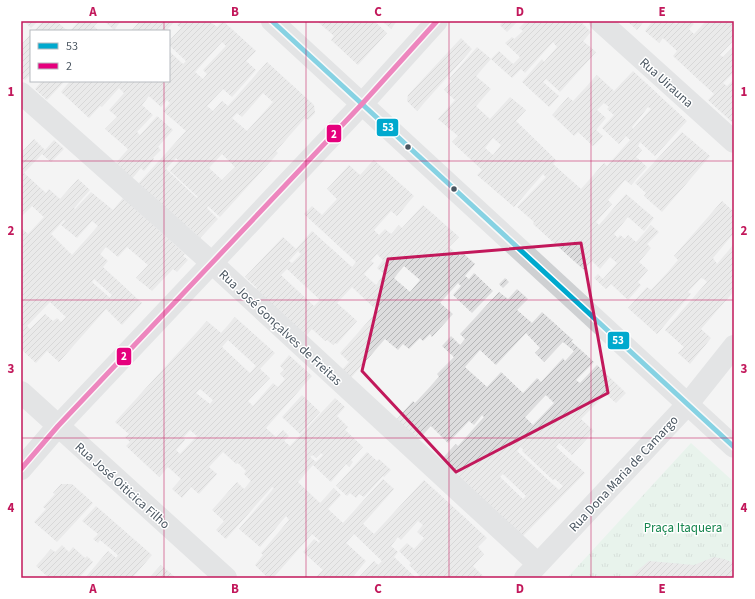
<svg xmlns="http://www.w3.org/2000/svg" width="755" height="599" font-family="'Source Sans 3',sans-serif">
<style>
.park{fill:url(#park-tufts)}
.building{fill:url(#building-hatch);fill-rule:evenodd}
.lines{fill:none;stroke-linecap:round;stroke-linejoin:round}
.street{stroke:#ced0d2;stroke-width:22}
.bus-1-casing{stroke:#fff;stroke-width:8}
.bus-2-casing{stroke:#fff;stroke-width:8}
.bus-1{stroke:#00a9ce;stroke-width:5}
.bus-2{stroke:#e5007d;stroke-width:5}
.marked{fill:none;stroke:#c2185b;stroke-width:3;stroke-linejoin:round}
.grid{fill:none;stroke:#c2185b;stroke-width:1;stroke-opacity:0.55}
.bus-dot{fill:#4a5661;stroke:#fff;stroke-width:1.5}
.labels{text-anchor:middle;stroke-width:3;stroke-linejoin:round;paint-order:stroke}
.street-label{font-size:13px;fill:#4a5661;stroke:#fff}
.park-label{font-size:13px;fill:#17864f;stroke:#fff}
.line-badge{stroke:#fff;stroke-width:1.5}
.badge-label{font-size:11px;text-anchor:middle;font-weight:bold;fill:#fff}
.neatline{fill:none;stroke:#c2185b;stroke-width:1.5}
.grid-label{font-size:13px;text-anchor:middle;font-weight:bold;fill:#c2185b}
</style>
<defs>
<pattern id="park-tufts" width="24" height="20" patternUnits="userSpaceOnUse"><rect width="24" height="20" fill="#d9f2e3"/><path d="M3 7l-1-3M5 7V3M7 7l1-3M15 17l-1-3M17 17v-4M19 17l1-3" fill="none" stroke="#b2c7bb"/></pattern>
<pattern id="building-hatch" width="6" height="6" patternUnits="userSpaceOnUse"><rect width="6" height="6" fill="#ddddde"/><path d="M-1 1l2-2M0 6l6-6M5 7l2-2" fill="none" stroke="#b5b6b7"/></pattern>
</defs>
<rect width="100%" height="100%" fill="#f4f4f4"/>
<path class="park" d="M691,443L734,482V578H567Z"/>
<path class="building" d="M21,21H38L31,28L25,22L21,25Z
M43,21H56L68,31H34Z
M79,21H99L94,26L99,31H70Z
M104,21H121L114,30Z
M140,21H175L166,31H131Z
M177,21H209L217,27L223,21L256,51L246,61L256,70L232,97L223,89L207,106L213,111L222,101L228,106L267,62L314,105L315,113L308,120L305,118L276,151L278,153L220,217L208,206L207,208L218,219L200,238L186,225L184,226L137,185L186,131L163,111L170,103L167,100L161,107L149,96L142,105L153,115L137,132L140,135L157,116L173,130L158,147L161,150L153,158L154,159L144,171L141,168L131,180L114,165L128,149L105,129L117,117L109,110L124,93L119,88L102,107L100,106L89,118L61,92L70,81H169V51L183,64L186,61L169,45V41L181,28L177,25L179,23ZM222,42L226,46L203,70L207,74L203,79L195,72ZM263,93L273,102L247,131L232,118L237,113L242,117ZM222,154L235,167L222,180L209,168ZM176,158L179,161L170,171L198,197L197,198L166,169Z
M317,21H374L387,33L358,65L331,40L334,36Z
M382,21H397L391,29Z
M500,21H518L507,32L500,25L502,23Z
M526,21H580L591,32L583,41L596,52L560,92L546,79L543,82L559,96L549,107L522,82L542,59L544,62L557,47L553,42L525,73L521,69L512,78L491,59L476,76L491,89L476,106L490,119L510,97L526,110L516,121L556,160L553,164L581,189L604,163L607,166L630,140L626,136L619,144L602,128L614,115L607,109L609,107L604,103L597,110L606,118L596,130L603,136L593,146L578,132L574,136L552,115L568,97L573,101L597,75L614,91L633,71L687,121L655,156L640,142L638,146L642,150L636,157L647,167L631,185L625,180L608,200L612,204L596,222L599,225L626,194L654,218L644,231L628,217L614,234L618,238L620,235L625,239L628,235L636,242L651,225L659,232L647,244L651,248L639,262L648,270L638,282L641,285L628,300L611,284L606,289L594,278L598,274L603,279L617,263L610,257L600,269L592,261L584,270L533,224L534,222L517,207L546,177L543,174L514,207L477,175L482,170L452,142L458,136L438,119L455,100L444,90L452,81L449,79L477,47L491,59L499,51L513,64L520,57L505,43L512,37L514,39L523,31L519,28ZM648,107L651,109L633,129L632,127ZM493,138L501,145L493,155L485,148Z
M627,21H644L637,30Z
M649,21H673L676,24L679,21H691L694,24L689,29L694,34L706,21H728L729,22L734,21V40L720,55L723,57L734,46V72L723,83L727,86L734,79V124L708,100L714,94L673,56L677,51L663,38L659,43L645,31L651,23Z
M31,34V74L25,80L21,77V45Z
M461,38L472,49L417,111L407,101L408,95Z
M42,81H65L47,100L35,89Z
M682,132L710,156L662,212L644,196L646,193L635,183Z
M34,139L45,150L54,140L64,149L51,162L42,154L24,173L46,193L49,189L60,199L78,179L90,190L74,208L75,209L91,192L113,210L123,198L185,254L183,256L188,260L177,272L173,269L152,291L136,278L148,265L127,247L118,257L106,247L100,254L108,261L103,267L142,303L122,325L106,309L59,362L47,351L36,363L21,349V228L28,234L44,217L32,206L21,217V153ZM64,220L65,221L61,225L77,238L92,221L98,226L72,255L51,234ZM94,279L112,295L110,298L92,282ZM50,302L66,317L61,322L57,318L53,321L45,314L30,329L27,326Z
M374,160L414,196L397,216L391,211L374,230L379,235L385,229L391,234L399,225L402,228L423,205L459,237L449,247L460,256L463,253L475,264L465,276L469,279L474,273L493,291L472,313L453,295L461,286L458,283L440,303L453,314L432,337L430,334L423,341L420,338L409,349L403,344L398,350L385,339L349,380L340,372L349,362L340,353L380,308L376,305L374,308L352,287L337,303L357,321L337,344L335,343L333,345L327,340L325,341L312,329L304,338L254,291L257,288L245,277L283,237L296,249L312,231L352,267L356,262L304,214L312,206L322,215L337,199L327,189L349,165L360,175ZM298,251L301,254L292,263L289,261ZM377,254L383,260L377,268L384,274L376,285L364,274L374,263L371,261ZM404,266L420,280L410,292L394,278ZM287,269L320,300L314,306L281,275Z
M722,201L734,212V233L713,258L717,264L734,244V291L701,329L711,338L690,364L678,353L684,347L665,330L707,282L704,279L701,278L688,292L691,294L657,334L628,308L647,287L651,290L667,273L678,260L674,256Z
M505,278L509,282L503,288L499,284Z
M517,289L528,299L517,310L532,323L542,312L573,340L571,341L594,362L576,380L580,383L597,365L626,393L616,403L606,394L581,419L594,431L572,455L559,443L556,447L585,473L521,538L440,461L456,444L458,446L484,417L482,415L474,425L469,421L448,443L431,426L417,441L395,421L413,401L415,403L439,377L437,374L454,357L442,346L451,336L460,345L465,339L460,334L499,292L508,299ZM526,333L540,348L535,353L544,362L563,342L574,351L565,361L563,358L541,382L537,378L523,393L501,372L487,387L465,367L480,350L496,365ZM546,395L554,403L533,425L525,417ZM520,447L523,449L522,451L553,480L555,479L563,486L559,490L517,451ZM503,474L526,496L523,499L500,477Z
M235,317L275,353L260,369L270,378L248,401L253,406L273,383L278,387L285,379L280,374L284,370L280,366L289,355L312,376L266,428L276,437L283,430L289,436L284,441L290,446L335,398L345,407L337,416L348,427L345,430L363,447L351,460L353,462L349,467L346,464L331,482L313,465L298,482L320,503L334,488L341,495L328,509L343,523L383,479L394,489L363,524L374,534L424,480L487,538L478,547L484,554L473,566L485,578H417L419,575L409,565L411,563L399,551L407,543L414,549L424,538L417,532L423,525L418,521L401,540L398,537L391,546L398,552L394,557L416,578H399L397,576L396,578H358L374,561L378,565L382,561L354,534L346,543L366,561L352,578H315L323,570L303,552L314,539L319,543L320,541L312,534L273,578H268L255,565L263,555L261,553L289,520L286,516L260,547L239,529L274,488L272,487L226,539L216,530L224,521L212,510L237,482L244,489L251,481L244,474L246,471L238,463L236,464L223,452L209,467L217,474L199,494L191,487L182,498L172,489L181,479L168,467L159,477L126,446L130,442L125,437L129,434L115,422L207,321L221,333ZM228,340L256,366L250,373L222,347ZM200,389L213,400L210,404L196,393ZM190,430L197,436L180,454L176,450L185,440L183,438ZM321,453L323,455L316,462L310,457L313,455L316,458Z
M302,395L320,412L300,434L282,417Z
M367,452L377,461L379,459L391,470L384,477L383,476L364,497L359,494L356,498L350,493L347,496L336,486Z
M61,484H72L93,503L57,542L34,522L46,509L43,507L55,494L53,493Z
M96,506L152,555L132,578H85L108,551L116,558L118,555L100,540L98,543L93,539L98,534L82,521Z
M62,545L69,552L73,547L85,558L87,556L93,562L79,578H49L36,566L51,549L55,552Z
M714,557L724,559L734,563V578H628L649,561L694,565Z
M161,565L176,578H149Z"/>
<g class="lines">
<path class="street" d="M272,21L734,447
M600,21L734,142
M21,93L212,263L538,564
M21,392L226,578
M21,469L58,426L362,104L437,21
M525,578L687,405L734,346"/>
<defs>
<path id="bus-1" d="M272,21L734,447"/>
<path id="bus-2" d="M21,469L58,426L362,104L437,21"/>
</defs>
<use href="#bus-1" class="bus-1-casing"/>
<use href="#bus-2" class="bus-2-casing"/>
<use href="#bus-1" class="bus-1"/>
<use href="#bus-2" class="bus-2"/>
</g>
<path d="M0 0H755V599H0ZM581,243L608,393L456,472L362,371L388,259Z" fill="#f4f4f4" fill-opacity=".55" fill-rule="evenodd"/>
<path class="marked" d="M581,243L608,393L456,472L362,371L388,259Z"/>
<path class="grid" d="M164,21V31M306,21V578M449,21V578M591,21V578M164,81V578M21,161H734M21,300H734M21,438H734"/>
<g class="bus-dot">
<circle cx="408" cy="147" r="3.5"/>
<circle cx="454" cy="189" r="3.5"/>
</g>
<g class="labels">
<g class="street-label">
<text transform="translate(667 82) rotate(42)" y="5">Rua Uirauna</text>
<text transform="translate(281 327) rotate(43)" y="5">Rua José Gonçalves de Freitas</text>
<text transform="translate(623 473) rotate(-47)" y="5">Rua Dona Maria de Camargo</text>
<text transform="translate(123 485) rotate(42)" y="5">Rua José Oiticica Filho</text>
</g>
<g class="park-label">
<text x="683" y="532">Praça Itaquera</text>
</g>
</g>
<g class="line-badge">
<rect x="376" y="118" width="23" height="19" rx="4" fill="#00a9ce"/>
<rect x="326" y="124" width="16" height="19" rx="4" fill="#e5007d"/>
<rect x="607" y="331" width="23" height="19" rx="4" fill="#00a9ce"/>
<rect x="116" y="347" width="16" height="19" rx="4" fill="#e5007d"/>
</g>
<g class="badge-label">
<text x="388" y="131">53</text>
<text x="334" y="138">2</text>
<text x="618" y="344">53</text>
<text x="124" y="360">2</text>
</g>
<rect width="755" height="599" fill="none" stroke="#ffffff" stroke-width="44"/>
<rect x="30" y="30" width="140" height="52" fill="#ffffff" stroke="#b7bbc0"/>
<rect x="38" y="43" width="20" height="6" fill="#00a9ce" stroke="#b7bbc0"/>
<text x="66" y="50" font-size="12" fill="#4a5661">53</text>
<rect x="38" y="63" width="20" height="6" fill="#e5007d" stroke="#b7bbc0"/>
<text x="66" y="70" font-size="12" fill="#4a5661">2</text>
<rect x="22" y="22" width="711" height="555" class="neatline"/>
<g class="grid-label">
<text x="93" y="16">A</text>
<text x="235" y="16">B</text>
<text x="378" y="16">C</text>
<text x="520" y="16">D</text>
<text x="662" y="16">E</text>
<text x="11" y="96">1</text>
<text x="744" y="96">1</text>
<text x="11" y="235">2</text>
<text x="744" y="235">2</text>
<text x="11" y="373">3</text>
<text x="744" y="373">3</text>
<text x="11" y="512">4</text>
<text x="744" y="512">4</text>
<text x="93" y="593">A</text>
<text x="235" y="593">B</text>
<text x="378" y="593">C</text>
<text x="520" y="593">D</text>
<text x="662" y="593">E</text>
</g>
</svg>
